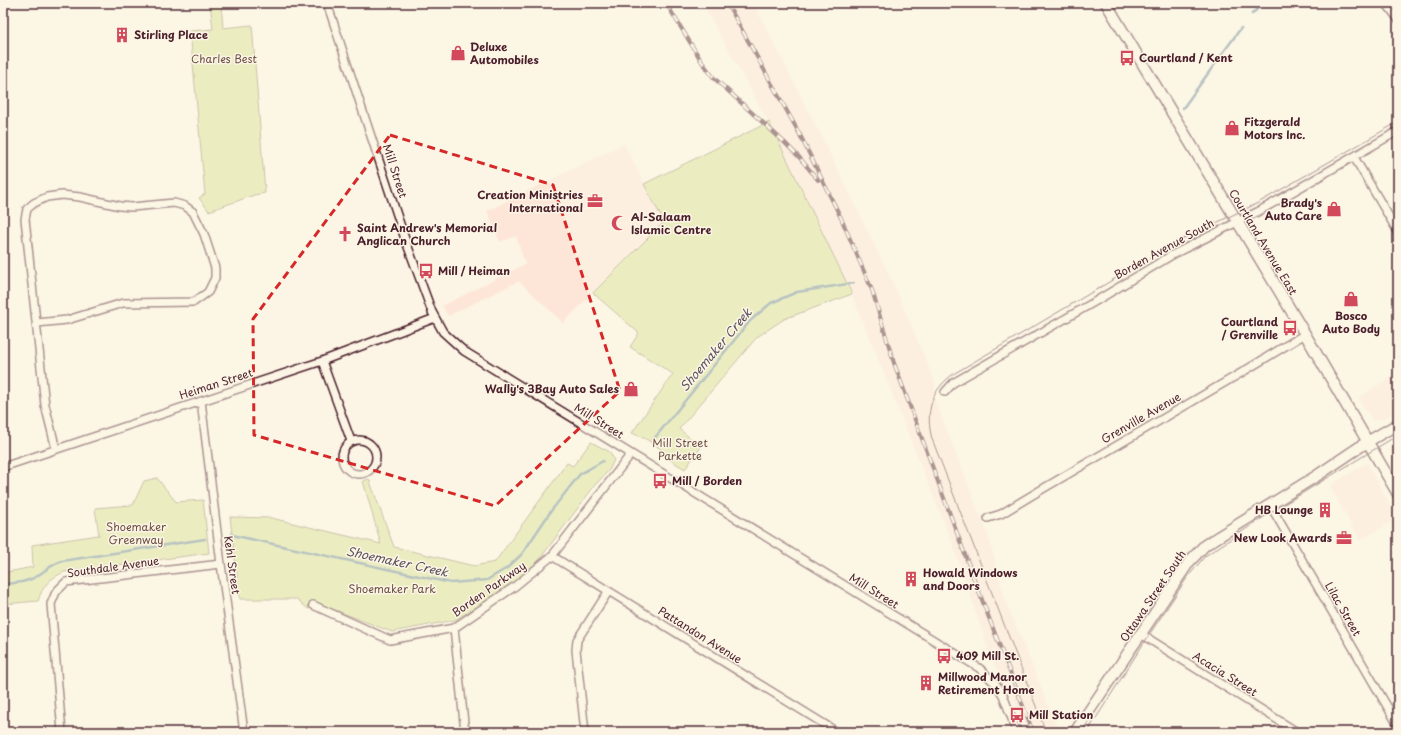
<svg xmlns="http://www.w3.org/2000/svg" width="1401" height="735" font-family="'Playpen Sans',sans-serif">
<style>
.built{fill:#fde6d8}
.green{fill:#d7e396;stroke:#908160}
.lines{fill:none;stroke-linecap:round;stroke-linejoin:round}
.stream{stroke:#678593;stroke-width:2.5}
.minor-casing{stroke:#4a1f2b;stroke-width:10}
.secondary-casing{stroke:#4a1f2b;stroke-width:13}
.minor{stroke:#fcf5e5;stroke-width:7}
.secondary{stroke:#fcf5e5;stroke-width:10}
.tram{stroke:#4a1f2b;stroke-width:1}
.rail-casing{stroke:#4a1f2b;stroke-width:4}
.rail{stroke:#fcf5e5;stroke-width:2.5;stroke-dasharray:8;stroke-linecap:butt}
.marked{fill:none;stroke:#d62828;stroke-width:3;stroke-dasharray:8 5;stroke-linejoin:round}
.labels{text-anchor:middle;stroke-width:3;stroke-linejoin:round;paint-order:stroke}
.poi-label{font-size:11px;font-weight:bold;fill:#4a1f2b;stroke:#fcf5e5;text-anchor:start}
.park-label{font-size:11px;fill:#6d5046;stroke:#fcf5e5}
.street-label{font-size:11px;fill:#4a1f2b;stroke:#fcf5e5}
.water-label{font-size:12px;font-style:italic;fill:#59525f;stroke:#fcf5e5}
</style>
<rect width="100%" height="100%" fill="#fcf5e5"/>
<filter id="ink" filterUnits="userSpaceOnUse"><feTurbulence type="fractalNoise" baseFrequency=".025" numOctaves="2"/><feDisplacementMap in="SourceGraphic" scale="8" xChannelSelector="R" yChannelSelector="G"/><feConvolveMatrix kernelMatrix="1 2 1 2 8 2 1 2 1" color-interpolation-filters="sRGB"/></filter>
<g filter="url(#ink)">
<path class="built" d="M702,3H753L831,156L896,290L935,383L934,398L988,536L1006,602L1058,730L1057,732H1028L1020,712L992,660L954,547L852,294L769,122Z
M624,144L664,222L563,323L519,281L448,316L442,306L525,264L516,236L500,242L487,211Z
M1398,373V410L1383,419L1373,420L1358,398Z
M1398,442V467L1389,451L1390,448Z
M1367,463L1397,518L1360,540L1330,486Z"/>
<path class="green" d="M210,3H221L223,28L252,25L265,193L254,195L209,211L199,198L205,194L190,31L213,29Z
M769,122L852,294L784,319L757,337L679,429L701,447L685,469L659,453L661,449L646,439L632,433L673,374L630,347L639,333L593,293L664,222L644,184Z
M591,442L610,452L614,460L609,470L595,485L539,560L505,590L455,620L392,632L317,603L308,609L297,599H240L230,517L271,518L381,544L363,481L369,479L394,547L474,566L495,562L567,463L573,466Z
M157,478L176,502L203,500L209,553L64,572C49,579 43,585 38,601L3,604V573L33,567L32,545L99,535L95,508L133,505L144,481Z"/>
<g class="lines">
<path class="stream" d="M1252,14L1263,3
M1183,108L1241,28
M653,440L750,321L771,303L797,292L854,283
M232,535L451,583L487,580L507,568L522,554L551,511L580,474L603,461
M3,584C15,583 27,583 37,576C46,570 51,565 62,561L205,539"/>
<defs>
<path id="minor" d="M327,3L404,236L432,312L443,332L464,351L979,668L995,683L1003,695L1017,732
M1386,3L1398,19
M1354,157L1398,232
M37,323L67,320L123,303L194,302L208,292L215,278V268L204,234L193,212L185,206L174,203L132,207L120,206L80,197L62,195L47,197L34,203L27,209L25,219L45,405L56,449
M322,361L351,441
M945,392L953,383L1096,301L1172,255L1261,210L1398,131
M201,401L221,564L244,732
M342 457a17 17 0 1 1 34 0a17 17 0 1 1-34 0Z
M3,467L322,361L435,318
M1270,505L1398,725
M988,518L1001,514L1039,491L1241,373L1305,334
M552,556L837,732
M313,605L390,640L454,628L514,587L552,556L631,454
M454,628L465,732
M1141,634L1297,732
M62,732L51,604L56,592L66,582L221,564
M585,732L576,650L577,640L608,592"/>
<path id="secondary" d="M1106,3L1305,334L1398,494
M1075,732L1189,562L1205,545L1318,475L1367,442L1398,424"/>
</defs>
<use href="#minor" class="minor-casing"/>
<use href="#secondary" class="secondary-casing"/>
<use href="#minor" class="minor"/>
<use href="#secondary" class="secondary"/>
<path class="tram" d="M1046,732L932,439C925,412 931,389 955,373L1182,239L1258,203L1398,122
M1089,732L1091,726L1147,638L1187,578L1205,556L1273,511L1398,435"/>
<defs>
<path id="rail" d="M666,3L702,62L714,78L784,142L799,157L818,180
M727,3L798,131L841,218L872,290L894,363L974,579L1033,732"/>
</defs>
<use href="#rail" class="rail-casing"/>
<use href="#rail" class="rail"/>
</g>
</g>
<path d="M0 0H1401V735H0ZM390,135L553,185L620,391L495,506L254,435L253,319Z" fill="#fcf5e5" fill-opacity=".55" fill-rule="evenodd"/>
<path class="marked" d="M390,135L553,185L620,391L495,506L254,435L253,319Z"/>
<defs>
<symbol id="building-bare" viewBox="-9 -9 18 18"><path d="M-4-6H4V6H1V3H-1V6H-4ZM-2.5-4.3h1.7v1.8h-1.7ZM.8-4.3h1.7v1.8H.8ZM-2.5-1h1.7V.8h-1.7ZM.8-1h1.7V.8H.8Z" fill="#d1495b" stroke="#fcf5e5" stroke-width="2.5" paint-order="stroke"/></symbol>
<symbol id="shop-bare" viewBox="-9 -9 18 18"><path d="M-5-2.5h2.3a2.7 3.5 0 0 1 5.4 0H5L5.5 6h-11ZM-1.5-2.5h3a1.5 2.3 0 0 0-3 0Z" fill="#d1495b" stroke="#fcf5e5" stroke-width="2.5" paint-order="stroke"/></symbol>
<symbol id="bus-bare" viewBox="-9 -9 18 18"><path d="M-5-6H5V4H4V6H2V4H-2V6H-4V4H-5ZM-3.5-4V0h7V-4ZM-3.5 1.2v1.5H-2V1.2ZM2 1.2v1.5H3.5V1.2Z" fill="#d1495b" stroke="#fcf5e5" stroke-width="2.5" paint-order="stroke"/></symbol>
<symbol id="office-bare" viewBox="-9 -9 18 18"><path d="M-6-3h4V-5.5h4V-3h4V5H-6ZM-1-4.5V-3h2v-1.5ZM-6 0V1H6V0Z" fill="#d1495b" stroke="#fcf5e5" stroke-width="2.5" paint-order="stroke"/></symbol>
<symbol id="mosque-bare" viewBox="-9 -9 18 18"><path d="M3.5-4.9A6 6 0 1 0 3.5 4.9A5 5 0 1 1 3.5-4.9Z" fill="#d1495b" stroke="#fcf5e5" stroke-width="2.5" paint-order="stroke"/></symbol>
<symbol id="church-bare" viewBox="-9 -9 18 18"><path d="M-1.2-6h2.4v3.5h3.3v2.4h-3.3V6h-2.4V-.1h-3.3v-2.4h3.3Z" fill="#d1495b" stroke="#fcf5e5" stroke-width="2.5" paint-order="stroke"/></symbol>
</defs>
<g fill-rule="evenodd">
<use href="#building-bare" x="111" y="24" width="22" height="22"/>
<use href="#shop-bare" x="447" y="42" width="22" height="22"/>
<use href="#bus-bare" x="1116" y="47" width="22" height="22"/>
<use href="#shop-bare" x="1221" y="117" width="22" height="22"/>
<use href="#office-bare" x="584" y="190" width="22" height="22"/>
<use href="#shop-bare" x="1323" y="198" width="22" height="22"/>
<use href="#mosque-bare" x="608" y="212" width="22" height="22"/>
<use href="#church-bare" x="334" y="223" width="22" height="22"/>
<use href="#bus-bare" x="415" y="260" width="22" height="22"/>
<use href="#shop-bare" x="1340" y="288" width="22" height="22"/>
<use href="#bus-bare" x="1279" y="317" width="22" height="22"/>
<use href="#shop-bare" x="620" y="378" width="22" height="22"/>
<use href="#bus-bare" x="649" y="470" width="22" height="22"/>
<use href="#building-bare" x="1314" y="499" width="22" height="22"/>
<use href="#office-bare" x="1333" y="527" width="22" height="22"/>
<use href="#building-bare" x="900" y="568" width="22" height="22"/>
<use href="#bus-bare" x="933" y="645" width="22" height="22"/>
<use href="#building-bare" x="915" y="672" width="22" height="22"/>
<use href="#bus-bare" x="1006" y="704" width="22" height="22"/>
</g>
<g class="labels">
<g class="poi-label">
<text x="134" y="39">Stirling Place</text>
<text x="470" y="51">Deluxe<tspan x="470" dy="13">Automobiles</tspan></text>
<text x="1139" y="62">Courtland / Kent</text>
<text x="1244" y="126">Fitzgerald<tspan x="1244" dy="13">Motors Inc.</tspan></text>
<text x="583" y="199" text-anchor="end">Creation Ministries<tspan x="583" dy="13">International</tspan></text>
<text x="1322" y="207" text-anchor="end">Brady's<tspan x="1322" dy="13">Auto Care</tspan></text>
<text x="631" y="221">Al-Salaam<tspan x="631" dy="13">Islamic Centre</tspan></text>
<text x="357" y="232">Saint Andrew's Memorial<tspan x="357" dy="13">Anglican Church</tspan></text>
<text x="438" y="275">Mill / Heiman</text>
<text x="1351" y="320" text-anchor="middle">Bosco<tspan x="1351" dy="13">Auto Body</tspan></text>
<text x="1278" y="326" text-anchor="end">Courtland<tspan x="1278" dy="13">/ Grenville</tspan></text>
<text x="619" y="393" text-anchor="end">Wally's 3Bay Auto Sales</text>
<text x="672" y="485">Mill / Borden</text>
<text x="1313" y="514" text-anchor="end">HB Lounge</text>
<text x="1332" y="542" text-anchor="end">New Look Awards</text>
<text x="923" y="577">Howald Windows<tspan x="923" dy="13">and Doors</tspan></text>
<text x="956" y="660">409 Mill St.</text>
<text x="938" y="681">Millwood Manor<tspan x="938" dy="13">Retirement Home</tspan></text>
<text x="1029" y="719">Mill Station</text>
</g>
<g class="park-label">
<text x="224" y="63">Charles Best</text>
<text x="680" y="447">Mill Street<tspan x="680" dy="13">Parkette</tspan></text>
<text x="136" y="531">Shoemaker<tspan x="136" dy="13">Greenway</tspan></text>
<text x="392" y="593">Shoemaker Park</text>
</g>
<g class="street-label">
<text transform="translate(395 171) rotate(72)" y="4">Mill Street</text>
<text transform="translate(1263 242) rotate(59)" y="4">Courtland Avenue East</text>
<text transform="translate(1164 249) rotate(-29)" y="4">Borden Avenue South</text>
<text transform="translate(216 384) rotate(-18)" y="4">Heiman Street</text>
<text transform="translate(1141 418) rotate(-30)" y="4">Grenville Avenue</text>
<text transform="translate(599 421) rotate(32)" y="4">Mill Street</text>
<text transform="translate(232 565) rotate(82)" y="4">Kehl Street</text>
<text transform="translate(113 567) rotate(-8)" y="4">Southdale Avenue</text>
<text transform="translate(489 589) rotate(-35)" y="4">Borden Parkway</text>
<text transform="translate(874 591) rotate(32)" y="4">Mill Street</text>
<text transform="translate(1153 596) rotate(-56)" y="4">Ottawa Street South</text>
<text transform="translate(1343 609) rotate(60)" y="4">Lilac Street</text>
<text transform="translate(700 635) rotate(32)" y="4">Pattandon Avenue</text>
<text transform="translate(1225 674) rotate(32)" y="4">Acacia Street</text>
</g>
<g class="water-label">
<text transform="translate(716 350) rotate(-50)" y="4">Shoemaker Creek</text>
<text transform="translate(397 562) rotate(12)" y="4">Shoemaker Creek</text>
</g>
</g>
<rect width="1401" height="735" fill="none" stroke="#fcf5e5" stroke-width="16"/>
<rect x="8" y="8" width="1385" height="719" fill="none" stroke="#4a1f2b" stroke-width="1.5" filter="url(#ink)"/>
</svg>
